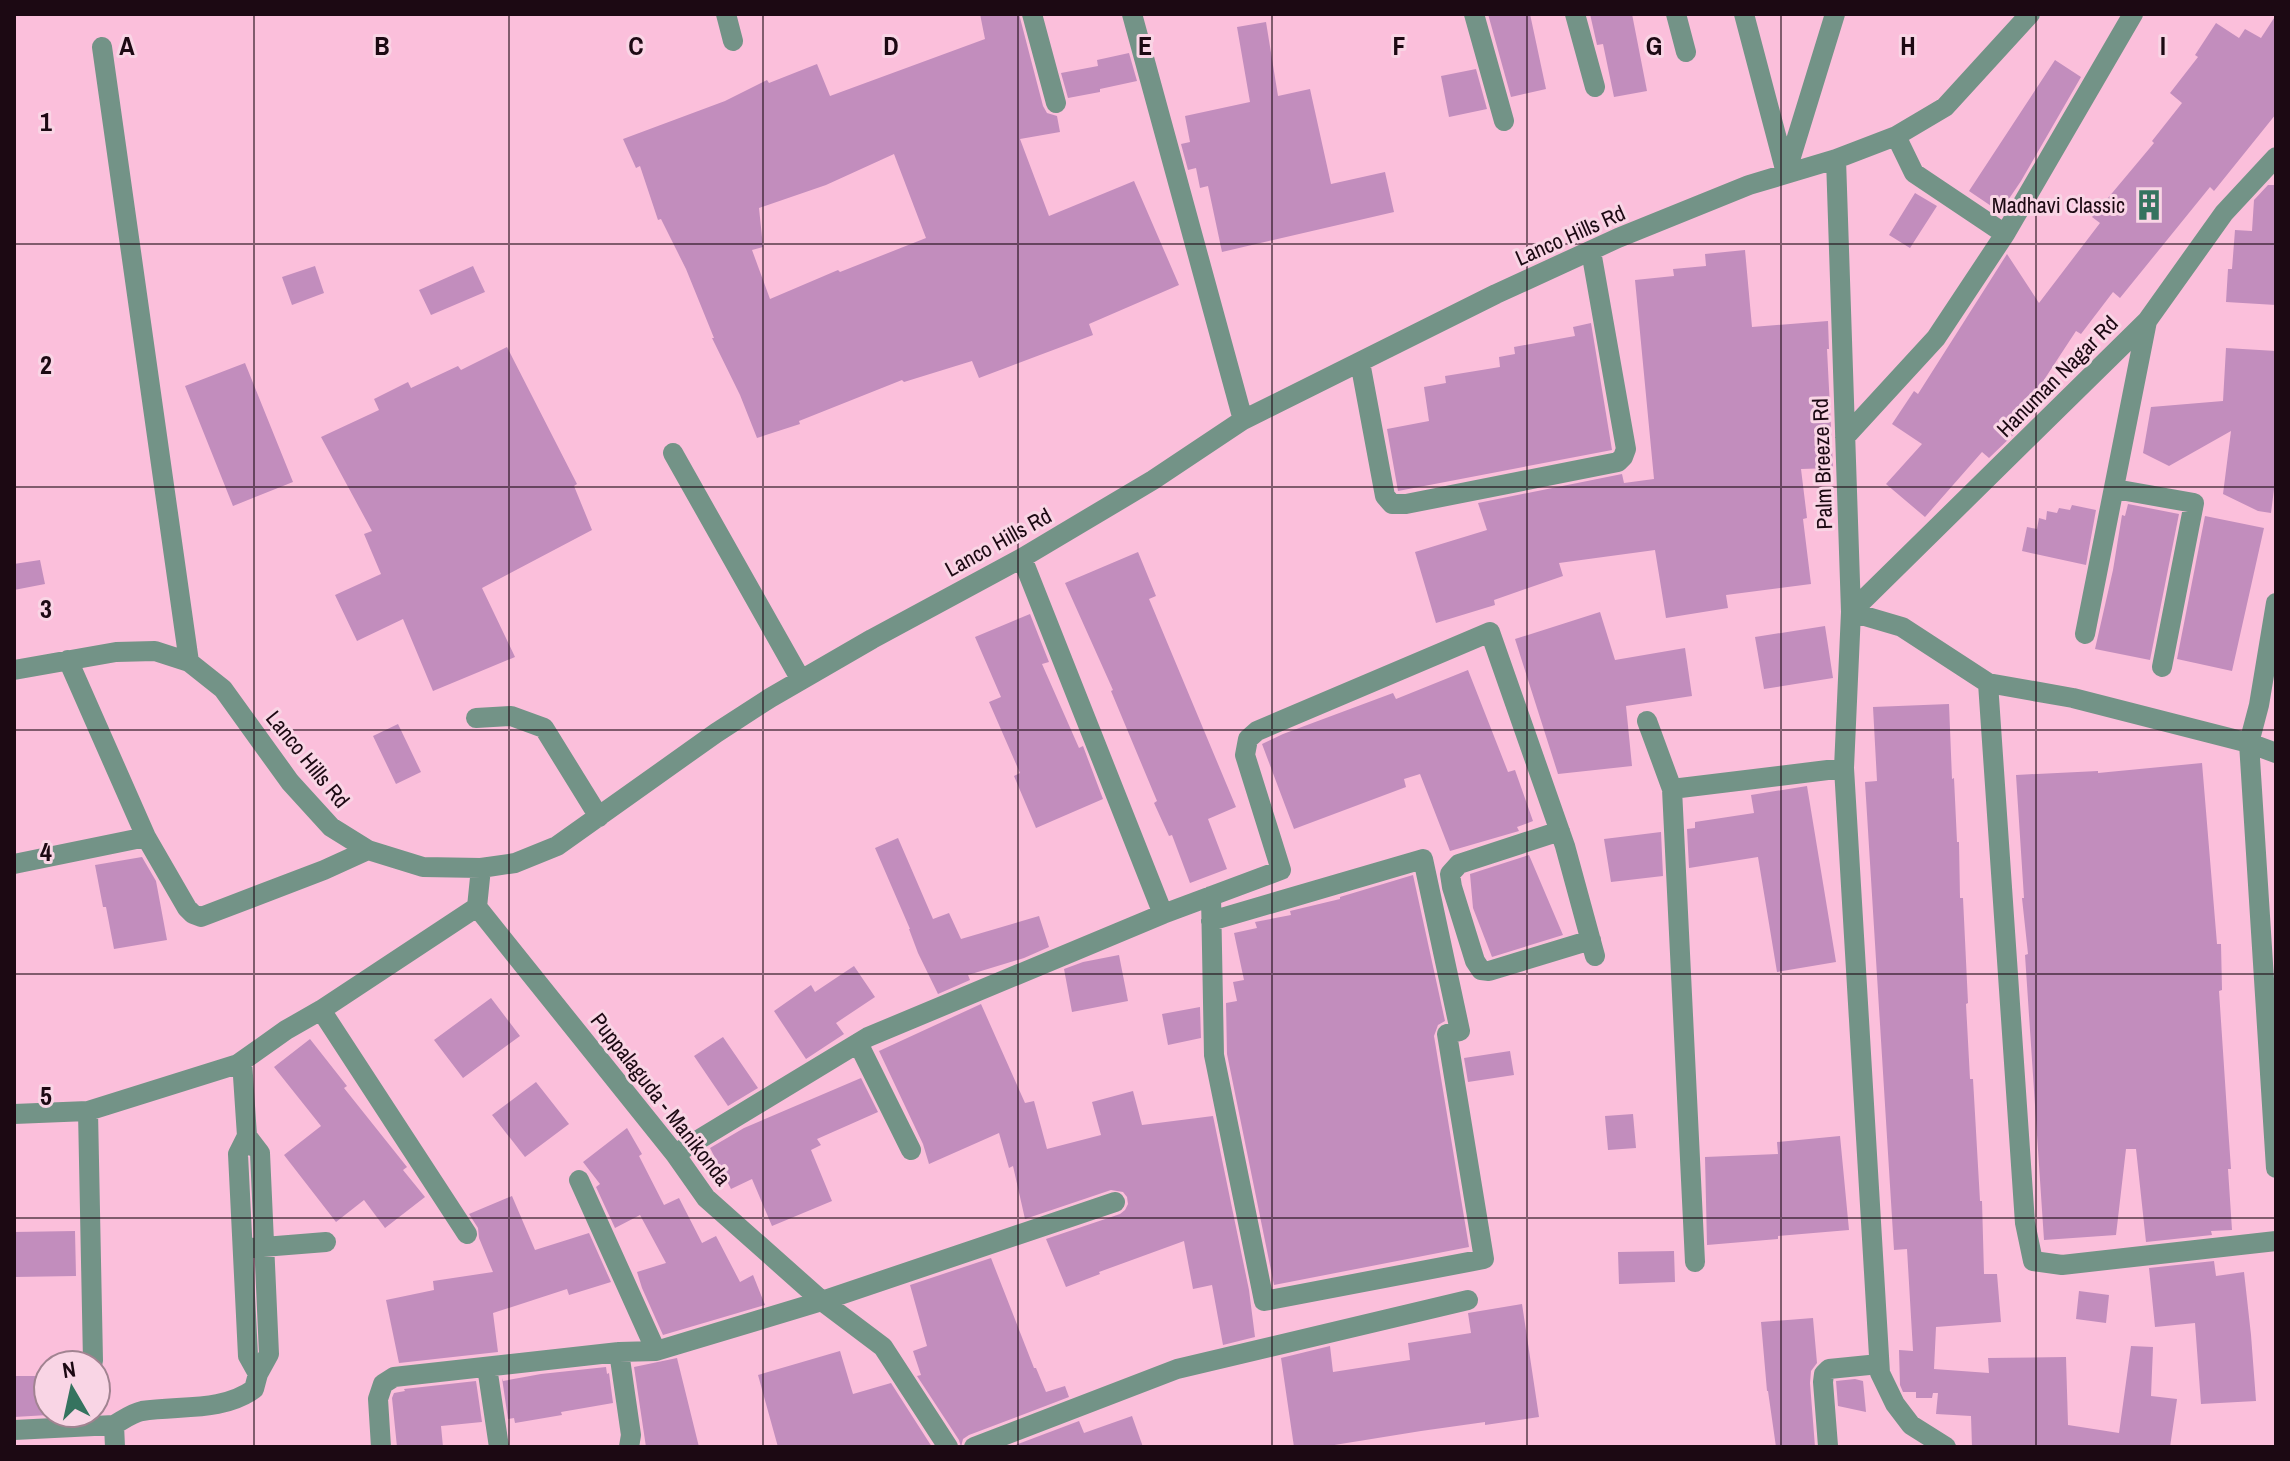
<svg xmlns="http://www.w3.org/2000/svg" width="2290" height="1461" font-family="'Archivo Narrow',sans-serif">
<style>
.building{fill:#c28dbd;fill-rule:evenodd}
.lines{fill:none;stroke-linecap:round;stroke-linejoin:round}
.minor{stroke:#739387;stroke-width:20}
.grid{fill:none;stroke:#1c0913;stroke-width:2;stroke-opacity:0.55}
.labels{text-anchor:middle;stroke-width:6;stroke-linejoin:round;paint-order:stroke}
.poi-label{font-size:22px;fill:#1c0913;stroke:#f9d5e5;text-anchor:end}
.street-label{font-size:22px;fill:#1c0913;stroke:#f9d5e5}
.grid-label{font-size:26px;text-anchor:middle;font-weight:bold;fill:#1c0913;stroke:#f9d5e5;stroke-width:6;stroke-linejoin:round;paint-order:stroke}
</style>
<rect width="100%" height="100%" fill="#fbbfdb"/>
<path class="building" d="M980,14H1019L1043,106L1047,113L1057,116L1060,132L1020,139L1049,216L1134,181L1179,285L1089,324L1093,335L979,378L972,361L904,382L902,380L799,421L800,424L757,438L740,395L712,338H714L686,269L661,219L658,220L640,166L636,168L623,139L725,101L767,80L769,83L817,64L830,96L985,39ZM894,154L926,238L840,272L838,270L770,299L752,250L763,247L759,208L826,185Z
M1488,14H1530L1546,89L1511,97Z
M1590,14H1632L1647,91L1614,97L1603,44L1597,45Z
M2276,15V114L2214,191L2210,187L2120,298L2113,292L2081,334L2076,331L2040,386L2008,421L2018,429L2013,435L1989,458L1982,452L1925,517L1886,484L1922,444L1892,424L1914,391L1918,394L2007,254L2039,303L2100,223L2092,217L2154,143L2152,141L2182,103L2170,93L2198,57L2195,55L2216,23L2239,38L2245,29L2261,38Z
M1266,22L1278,96L1310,89L1331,184L1385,172L1394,212L1222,252L1208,186L1200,188L1196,168L1188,170L1181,144L1190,142L1185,116L1250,102L1237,27Z
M1129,53L1137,81L1100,89V92L1068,98L1061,73L1098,66L1097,60Z
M2055,60L2081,77L2021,181L2000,212L1969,191Z
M1476,69L1487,109L1449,117L1441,76Z
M2268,185H2276V305L2226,302L2228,269H2232L2235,230L2252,231L2254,200Z
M1915,193L1937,206L1910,248L1889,235Z
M1745,250L1752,327L1828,321L1829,349H1827L1833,468L1801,469L1807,518L1803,519L1811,584L1726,595L1728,608L1666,618L1655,550L1559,563L1563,576L1494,600L1495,605L1436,623L1415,552L1487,530L1478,503L1622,474L1624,483L1654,479L1635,280L1674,276L1673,269L1706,266L1705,254Z
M315,266L324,293L292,305L282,277Z
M473,266L485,292L431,315L419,290Z
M1591,323L1612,450L1398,491L1387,429L1429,421L1424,387L1446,383L1445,376L1500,367L1499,357L1515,354L1514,347L1575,336L1573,327Z
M507,347L577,484L574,486L592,530L482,588L515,657L433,691L403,619L357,641L335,595L381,574L364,534L372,531L321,437L379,410L374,399L408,382L411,388L458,366L461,370Z
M2226,348L2276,351V473L2271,513L2258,511L2223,494L2231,431L2169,466L2143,453L2151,407L2223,401Z
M245,363L293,482L233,506L185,386Z
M2128,504L2179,514L2150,660L2095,649L2113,570L2122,515L2125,516Z
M2072,505L2096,510L2086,565L2022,551L2027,527L2037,529L2039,518L2046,520L2047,511L2057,513L2059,508L2070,510Z
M2205,516L2264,528L2232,671L2177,659Z
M1138,552L1156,596L1149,599L1236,807L1208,819L1227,869L1190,883L1172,835L1169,836L1154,803L1157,801L1111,691L1113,690L1065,583Z
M40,560L45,584L14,590V564Z
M1600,612L1615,660L1685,648L1692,696L1626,706L1632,766L1558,774L1515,639Z
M1030,614L1049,662L1042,664L1079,748L1083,746L1103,799L1036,828L1014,776L1020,773L989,702L1001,697L975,637Z
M1825,626L1833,678L1764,689L1755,637Z
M1468,670L1508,772L1515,770L1533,821L1517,827L1519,831L1450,851L1420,774L1404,779L1406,787L1294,829L1262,744L1283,734L1393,693L1396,699Z
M1949,704L1952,779L1954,778L1957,842H1959L1960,898H1963L1968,1003L1966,1004L1970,1079H1973L1980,1201H1982L1984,1274H1997L2001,1322L1936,1327L1934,1369L1989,1373L1988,1358L2066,1357L2068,1425L2119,1433L2131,1346L2153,1347L2151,1396L2177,1399L2170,1447H1972L1971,1416L1936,1414L1938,1393H1933L1932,1398H1916V1392H1903L1900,1385L1899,1350L1913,1351L1907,1249L1894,1250L1865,782L1877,781L1873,707Z
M398,724L421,772L396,784L373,736Z
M2202,763L2217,944H2221L2222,990L2219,991L2228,1127L2231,1169H2228L2232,1230L2211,1231L2212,1235L2146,1242L2136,1149H2126L2116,1235L2044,1240L2025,955L2028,954L2022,898H2024L2016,775L2098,771V773Z
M1807,786L1836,962L1777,972L1758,857L1689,868L1687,829L1695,828V822L1754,813L1751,795Z
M1661,832L1663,876L1611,882L1604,839Z
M898,838L933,919L949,913L961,939L1039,916L1049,947L1024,958L968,975L970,980L938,994L918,953L909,929H910L875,848Z
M1529,855L1563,935L1492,957L1473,908L1470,874Z
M142,857L156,881L167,940L114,949L106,907H103L95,865Z
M1413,875L1445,1021L1438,1025L1434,1036L1469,1247L1274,1285L1227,1054L1226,1003L1237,1001L1233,982L1244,980L1234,933L1257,928L1255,922L1291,915L1290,911L1340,899V897Z
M1119,955L1128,1001L1072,1012L1064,969L1083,962Z
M854,966L875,997L836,1023L844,1034L806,1059L774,1011L811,985L815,992Z
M491,998L520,1036L463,1078L434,1040Z
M981,1004L1025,1103L1034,1101L1047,1149L1101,1135L1092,1102L1133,1091L1142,1125L1213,1116L1249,1290L1255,1337L1223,1345L1212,1285L1193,1289L1184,1241L1099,1272L1100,1274L1066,1287L1046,1239L1120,1214L1125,1210L1128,1204L1127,1197L1123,1192L1111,1190L1025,1219L1013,1166L1009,1168L999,1133L929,1164L923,1144L879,1051Z
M1200,1007L1201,1038L1168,1045L1162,1014Z
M723,1037L758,1088L728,1106L694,1056Z
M310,1039L347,1086L344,1088L407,1167L403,1170L425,1197L385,1228L364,1200L336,1222L284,1155L321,1126L274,1067Z
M1510,1051L1514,1075L1468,1082L1464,1058Z
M861,1078L878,1112L817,1139L821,1145L811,1150L832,1201L772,1226L752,1179L731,1189L710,1148L744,1128Z
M536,1082L569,1124L525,1157L492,1115Z
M1633,1114L1636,1148L1608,1150L1605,1116Z
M627,1128L642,1154L639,1156L664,1205L679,1198L702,1243L716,1236L740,1282L753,1275L765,1305L663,1335L642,1288L637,1272L666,1263L640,1215L615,1228L596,1187L600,1184L583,1162Z
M1840,1136L1849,1230L1778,1236V1239L1707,1245L1705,1157L1778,1154L1777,1142Z
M512,1196L535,1250L589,1233L611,1282L569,1295L567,1289L493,1313L498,1352L399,1363L386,1300L434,1290L433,1281L493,1272L479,1238L478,1228L469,1214Z
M75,1231L76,1276L14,1277V1232Z
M1674,1251L1675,1282L1619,1284L1618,1252Z
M991,1258L1034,1368H1036L1046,1392L1065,1386L1069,1397L969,1435L963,1439L961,1447L959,1440L917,1376L921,1375L913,1351L927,1346L910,1285Z
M2214,1261L2216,1276L2244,1272L2251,1335L2256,1401L2201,1404L2195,1323L2155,1327L2149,1268Z
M2079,1291L2109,1295L2106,1323L2076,1319Z
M1522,1304L1539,1417L1485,1425V1422L1421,1431L1322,1447H1294L1281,1358L1330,1346L1333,1372L1410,1360L1408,1343L1471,1333L1468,1313Z
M1813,1318L1817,1363L1811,1371L1810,1383L1815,1447H1776L1768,1391H1767L1761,1322Z
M840,1351L853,1394L891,1383L932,1447H778L758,1375Z
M677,1358L699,1447H646L634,1367Z
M606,1367L607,1374L609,1373L613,1403L561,1412L562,1415L515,1423L514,1418L508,1419L502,1378L503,1381L541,1374Z
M14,1376H48V1415L14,1417Z
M1855,1379L1863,1381L1866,1412L1838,1406L1836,1381Z
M476,1381L482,1422L441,1426L443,1447H397L392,1398L394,1393L405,1391L404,1389Z
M1132,1416L1143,1447H1010L1079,1421L1084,1433Z"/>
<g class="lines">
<path class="minor" d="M726,14L733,41
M1032,14L1056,103
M1132,14L1243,420
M1474,14L1504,121
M1575,14L1595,87
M1676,14L1686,52
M1744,14L1786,173
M102,47L189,662
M2276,157L2224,213L2147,321L1851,612L1902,627L1988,683L2073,698L2249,743L2276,753
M1836,159L1851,612L1844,768L1880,1373L1895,1404L1911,1425L1946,1447
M1786,173L1835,14
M2005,234L2133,14
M1360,362L1385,496L1392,504H1406L1618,462L1623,457L1626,449L1591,251
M1845,437L1936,338L2005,234L1914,173L1896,136
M673,453L801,680
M2115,489L2194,503L2162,667
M1022,558L1163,914L1281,870L1245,755L1248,739L1257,731L1490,632L1565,846L1595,956
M2276,603L2259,705L2249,743L2276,1168
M2085,634L2147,321
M14,670L116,652L155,651L189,662L223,689L290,782L331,827L368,850L423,867L481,868L515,863L557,846L716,733L770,698L872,639L1022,558L1153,480L1243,420L1496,294L1618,238L1749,185L1836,159L1896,136L1945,107L2030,14
M1988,683L2025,1223L2033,1261L2062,1265L2276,1241
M476,718L511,716L544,728L599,817
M1647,721L1672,789L1695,1262
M1672,789L1844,768
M1560,831L1459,864L1450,874L1452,887L1475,961L1481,970L1489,971L1591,940
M146,837L187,908L193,914L201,917L324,870L368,850
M14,864L146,837L68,660
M1211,896L1214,1055L1264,1301L1484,1259L1447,1034L1460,1031L1423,859L1211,921
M477,907L675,1154L706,1198L822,1301L883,1347L948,1447
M477,907L481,868
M321,1010L467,1234
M858,1043L911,1150
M242,1061L247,1136
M88,1111L93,1361
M14,1114L88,1111L238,1064L286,1030L321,1010L477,907
M247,1136L260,1153L269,1354L258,1374L248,1356L238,1154Z
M675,1154L868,1037L1163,914
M579,1180L656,1351
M251,1248L326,1242
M619,1352L631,1435L629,1447
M487,1367L499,1447
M14,1430L114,1425
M1828,1446L1823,1382L1824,1374L1829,1369L1879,1364
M115,1447L114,1425C123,1420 132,1413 142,1411C180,1405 222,1412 254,1389L258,1374
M381,1447L378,1399L383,1384L394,1377L619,1352L656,1351L822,1301L1115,1202
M974,1447L1177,1369L1468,1300"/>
</g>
<path class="grid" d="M254,14V1447M509,14V1447M763,14V1447M1018,14V1447M1272,14V1447M1527,14V1447M1781,14V1447M2036,14V1447M14,244H2276M14,487H2276M14,730H2276M14,974H2276M14,1218H2276"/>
<defs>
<symbol id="building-bare" viewBox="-9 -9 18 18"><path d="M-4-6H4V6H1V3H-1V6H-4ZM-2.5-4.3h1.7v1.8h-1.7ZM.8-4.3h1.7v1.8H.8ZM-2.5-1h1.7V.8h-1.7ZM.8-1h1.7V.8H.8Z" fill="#35735f" stroke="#f9d5e5" stroke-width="2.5" paint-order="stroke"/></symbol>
</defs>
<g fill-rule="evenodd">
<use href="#building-bare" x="2127" y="183" width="44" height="44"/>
</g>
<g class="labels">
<g class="poi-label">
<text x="2125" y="213">Madhavi Classic</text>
</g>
<g class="street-label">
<text transform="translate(1570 235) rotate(-24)" y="8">Lanco Hills Rd</text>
<text transform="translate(2057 376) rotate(-45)" y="8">Hanuman Nagar Rd</text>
<text transform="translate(1822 464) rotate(-92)" y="8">Palm Breeze Rd</text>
<text transform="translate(998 542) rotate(-29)" y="8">Lanco Hills Rd</text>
<text transform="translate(308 759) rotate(51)" y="8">Lanco Hills Rd</text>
<text transform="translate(661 1099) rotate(52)" y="8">Puppalaguda - Manikonda</text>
</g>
</g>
<g class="grid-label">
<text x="127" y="55">A</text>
<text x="382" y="55">B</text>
<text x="636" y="55">C</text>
<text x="891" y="55">D</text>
<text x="1145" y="55">E</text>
<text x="1399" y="55">F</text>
<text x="1654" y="55">G</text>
<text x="1908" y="55">H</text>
<text x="2163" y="55">I</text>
<text x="46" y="131">1</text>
<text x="46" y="374">2</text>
<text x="46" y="618">3</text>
<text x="46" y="861">4</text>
<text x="46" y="1105">5</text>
</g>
<rect width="2290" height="1461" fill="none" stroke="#1c0913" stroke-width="32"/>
<g transform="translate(72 1389) rotate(351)"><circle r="38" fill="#f9d5e5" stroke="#a18391" stroke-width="2"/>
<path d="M0-6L14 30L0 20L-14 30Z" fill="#35735f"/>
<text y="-12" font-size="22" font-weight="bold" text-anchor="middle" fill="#1c0913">N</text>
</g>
</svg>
